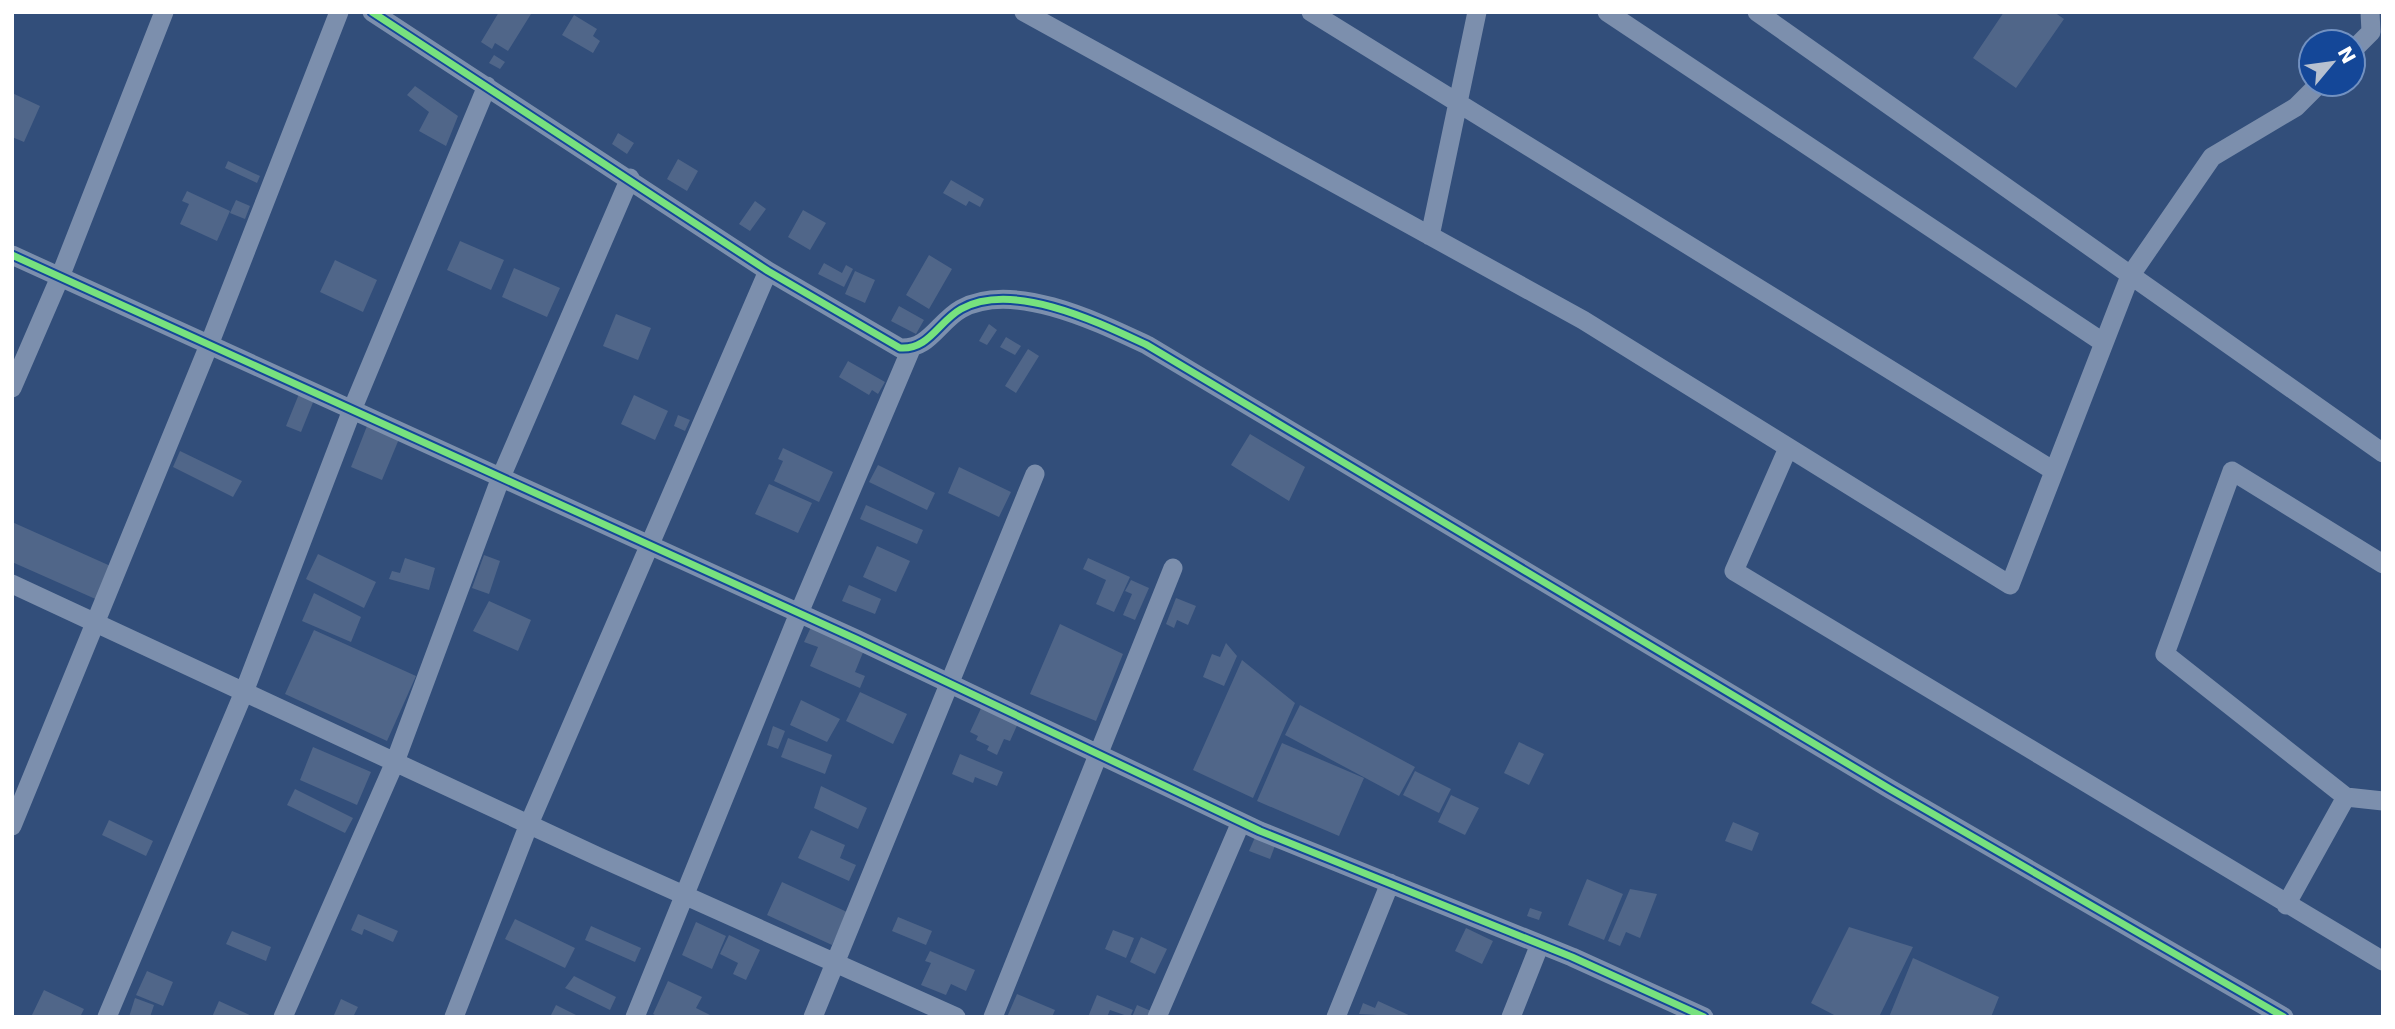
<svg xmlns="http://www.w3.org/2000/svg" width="2395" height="1029" font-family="'DejaVu Sans',sans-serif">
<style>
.building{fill:#506689}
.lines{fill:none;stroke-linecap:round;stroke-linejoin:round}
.minor{stroke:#7c8fad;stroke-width:19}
.cycleway-casing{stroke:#144798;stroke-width:11}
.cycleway{stroke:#77e17e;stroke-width:7}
</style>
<rect width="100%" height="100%" fill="#324e7a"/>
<path class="building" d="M499,12L531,14L508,51L495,43L492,49L481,42Z
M2004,12H2054L2064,19L2016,88L1973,58Z
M574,15L597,29L593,36L600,41L593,53L562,35Z
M494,55L505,62L500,69L489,63Z
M415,86L458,116L446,146L419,131L429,112L407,95Z
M12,93L40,106L24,142L12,137Z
M618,133L634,143L627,154L612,144Z
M678,159L698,171L687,191L667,179Z
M228,161L260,176L257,183L225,168Z
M951,180L984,199L980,207L969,201L966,206L943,193Z
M187,191L230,211L217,241L180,224L189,204L182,201Z
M236,200L250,206L245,219L230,213Z
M755,201L766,209L750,231L739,224Z
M803,210L826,223L810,250L788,237Z
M460,241L504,260L491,290L447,270Z
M929,255L952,269L929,309L906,295Z
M335,260L377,280L363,312L320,292Z
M824,263L842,273L846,265L853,269L844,287L818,274Z
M514,268L560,288L547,317L502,297Z
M855,271L875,280L865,303L845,294Z
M899,306L924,320L916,334L891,321Z
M616,314L651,328L638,360L603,346Z
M989,324L997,330L987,345L979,341Z
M1006,337L1021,346L1015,355L1000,347Z
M1028,349L1039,356L1016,393L1005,386Z
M848,361L885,382L878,394L872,390L869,395L839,377Z
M299,394L314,400L301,432L286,426Z
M634,395L668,411L655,440L621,424Z
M678,415L690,420L685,431L674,426Z
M367,426L399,439L382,480L351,467Z
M1250,434L1305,467L1289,501L1231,465Z
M783,448L833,472L819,502L774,481L783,461L778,459Z
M180,451L242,481L233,497L173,467Z
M878,465L935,493L927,510L869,482Z
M959,467L1011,492L999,517L948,493Z
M769,484L812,503L798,533L755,514Z
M866,505L923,530L917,544L860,519Z
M12,522L115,568L100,601L12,562Z
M877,546L910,561L896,592L863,577Z
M318,554L376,582L364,608L306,579Z
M484,555L500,561L489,594L472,588Z
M405,558L435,568L429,590L389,579L392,571L400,573Z
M1088,558L1130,577L1114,612L1096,604L1106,580L1083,569Z
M1131,580L1149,588L1135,620L1123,615L1132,594L1125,591Z
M849,585L881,599L875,614L842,601Z
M314,593L361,617L351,642L302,621Z
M1176,598L1196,606L1188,625L1177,620L1174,628L1166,624Z
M489,601L531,620L518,651L473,631Z
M1060,624L1123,654L1096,721L1030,694Z
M811,627L864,650L855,672L865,676L860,688L810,666L818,647L804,642Z
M314,630L416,676L387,741L285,694Z
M1226,643L1237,656L1224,686L1203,677L1212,654L1220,657Z
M1242,660L1295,703L1253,798L1193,770Z
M860,692L907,714L893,744L846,721Z
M801,700L840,719L827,742L790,725Z
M983,704L1019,721L1010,741L1004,739L997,755L987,750L989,746L976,740L978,736L970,732Z
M1300,705L1415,767L1399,796L1285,735Z
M773,726L785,731L778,749L767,745Z
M788,738L832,755L825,774L781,757Z
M1519,742L1544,754L1529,785L1504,773Z
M1282,743L1364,778L1339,836L1257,801Z
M313,747L371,772L357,805L300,780Z
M960,754L1003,772L997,786L975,777L973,783L952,774Z
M1415,771L1451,789L1439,813L1403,795Z
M821,786L867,808L858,829L814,808Z
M295,789L353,818L345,833L287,805Z
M1451,795L1479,808L1465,835L1438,822Z
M109,820L153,841L146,856L102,835Z
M1733,822L1759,833L1752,851L1725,841Z
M811,830L845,845L840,858L856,865L849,881L798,858Z
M1256,835L1276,843L1270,859L1249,851Z
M1587,879L1623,894L1604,940L1568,925Z
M782,882L847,912L832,945L767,915Z
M1630,889L1657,894L1640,938L1626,932L1620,946L1608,941Z
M1530,908L1542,912L1539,920L1527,916Z
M358,914L398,931L393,942L364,929L362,935L351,930Z
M898,917L932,931L926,945L892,931Z
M515,919L575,948L565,968L505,939Z
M696,922L726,936L712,969L682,955Z
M591,926L641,948L635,962L585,940Z
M1849,927L1913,947L1879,1017H1838L1811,1003Z
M1466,928L1493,941L1482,964L1455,951Z
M1113,930L1134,938L1126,958L1105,949Z
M232,931L271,947L266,961L226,944Z
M729,935L760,950L746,980L733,974L738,963L720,954Z
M1141,937L1167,949L1155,974L1130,962Z
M930,951L975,970L966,991L951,984L946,995L921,985L931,963L925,961Z
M1913,958L1999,997L1991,1017H1889Z
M147,971L173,982L163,1006L136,995Z
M574,976L616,997L610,1010L565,988Z
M668,981L702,997L696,1008L714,1017H659L653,1014Z
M44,990L84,1009L80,1017H31Z
M1017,994L1055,1010L1052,1017H1007Z
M1097,995L1133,1010L1130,1017L1110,1010L1107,1017H1088Z
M135,998L154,1005L150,1017H129Z
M341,999L358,1007L353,1017L334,1015Z
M219,1001L254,1017H212Z
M1378,1001L1413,1017L1359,1014L1363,1003L1375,1008Z
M556,1005L580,1017H550Z
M1137,1005L1151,1011L1149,1017H1132Z"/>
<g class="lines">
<path class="minor" d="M372,12L768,271L900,348C929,350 938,322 961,309C1013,280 1100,323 1147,345L1890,789L2284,1017
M1024,12L1583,320L2010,585L2130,276L2212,157L2296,107L2319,84
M1311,12L2054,471
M1607,12L2104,343
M1757,12L2383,453
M2353,50L2371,32L2370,12
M1430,236L1477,12
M12,255L856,639L1260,831L1572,957L1704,1017
M12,388L60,277L164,12
M1788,448L1734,571L2383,961
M2383,564L2232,471L2165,654L2346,797L2383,801
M12,584L599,857L956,1017
M12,826L209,345L339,12
M2286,905L2346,797
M107,1017L244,692L352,410L487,86
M283,1017L395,762L501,477L630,178
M454,1017L529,824L768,271
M635,1017L799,613L911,349
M813,1017L1035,474
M993,1017L1173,568
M1157,1017L1241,822
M1336,1017L1390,883
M1511,1017L1540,944"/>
<defs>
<path id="cycleway" d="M372,12L768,271L900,348C929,350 938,322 961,309C1013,280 1100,323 1147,345L1890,789L2284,1017
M12,255L856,639L1260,831L1572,957L1704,1017"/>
</defs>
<use href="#cycleway" class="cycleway-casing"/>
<use href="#cycleway" class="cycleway"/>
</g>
<rect width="2395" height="1029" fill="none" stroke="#ffffff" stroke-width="28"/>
<g transform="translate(2332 63) rotate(61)"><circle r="33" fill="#144798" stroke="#7291c1" stroke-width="2"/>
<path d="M0-5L12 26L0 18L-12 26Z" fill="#b7c1d0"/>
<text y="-10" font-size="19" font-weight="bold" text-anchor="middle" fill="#ffffff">N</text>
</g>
</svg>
